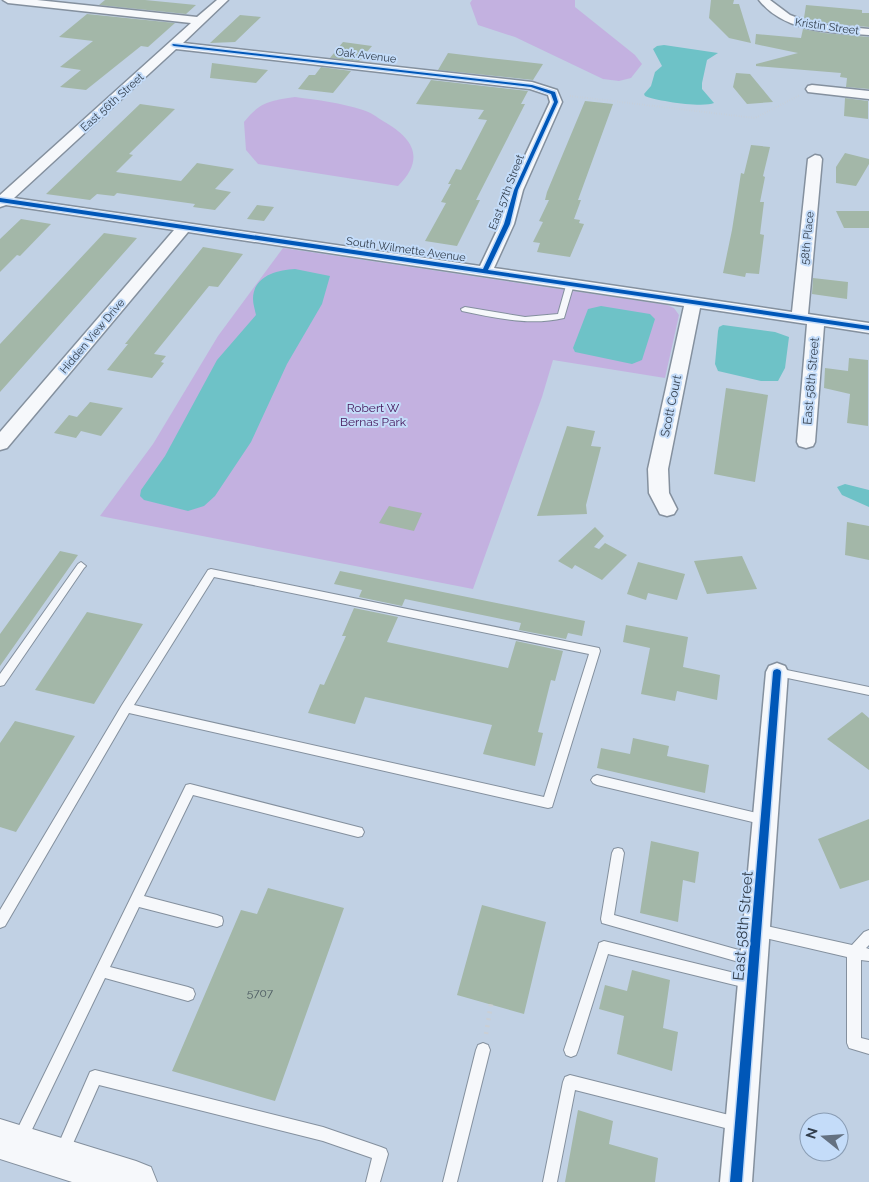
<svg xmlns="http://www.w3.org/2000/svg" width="869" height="1182" font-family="Raleway,sans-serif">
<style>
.green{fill:#c3b1e0}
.water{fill:#6ec2c7}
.building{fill:#a3b7a8}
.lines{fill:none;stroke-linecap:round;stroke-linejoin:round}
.lane-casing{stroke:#84909e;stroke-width:2}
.street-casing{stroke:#84909e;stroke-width:3}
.secondary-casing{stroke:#84909e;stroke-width:2}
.path-far1{stroke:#cacfd5;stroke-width:2;stroke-dasharray:0.5 2;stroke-linecap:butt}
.path{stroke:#cacfd5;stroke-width:4.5;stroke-dasharray:2 5;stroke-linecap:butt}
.lane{fill:#f6f8fb;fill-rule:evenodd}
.street{fill:#f6f8fb;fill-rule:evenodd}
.secondary{fill:#f6f8fb;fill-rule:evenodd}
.cycleway-casing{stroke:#c4dcf9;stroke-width:3}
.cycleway{fill:#0057b8;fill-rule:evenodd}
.labels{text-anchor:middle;stroke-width:4;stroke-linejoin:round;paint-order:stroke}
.far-street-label{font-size:11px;fill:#323e4c;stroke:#c4dcf9}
.street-label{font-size:12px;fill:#323e4c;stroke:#c4dcf9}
.park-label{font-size:12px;fill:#431458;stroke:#c4dcf9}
.near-number-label{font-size:12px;fill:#4e5c63}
.near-street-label{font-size:15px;fill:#323e4c;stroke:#c4dcf9}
</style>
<rect width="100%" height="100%" fill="#c1d1e4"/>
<path class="green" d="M472,0H575V7L635,55L642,64L631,78L619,81L603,79L515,37L478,25L470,3Z
M295,97C318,100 341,103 363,110C370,112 377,117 383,121C413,138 426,158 398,186L258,164L246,150L244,122C261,101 270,101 295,97Z
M283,248L667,305L674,308L679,315L665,378L553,360L542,397L473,589L100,516L153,444L218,336Z"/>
<path class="water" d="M664,45L718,53L707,60L702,83V89L714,103C703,108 656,101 645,96L644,94L651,86L655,72L662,66L653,49L657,46Z
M295,269L330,276L322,304L287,364L251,442L215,496L204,506L188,511L144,500L140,496L141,490L165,456L217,360L256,315C255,310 253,304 253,299C253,276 277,270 295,269Z
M601,306L650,314L655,319L642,360L632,364L575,352L573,348L588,309Z
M723,325L775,332L789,337L785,368L778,381H761L718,371L715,364L718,331L719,327Z
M845,484L869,490V507L842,495L837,487Z"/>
<path class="building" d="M105,0H145L196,5L186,14L99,5Z
M711,0H734L733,4H739L751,43L729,38L709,18Z
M806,5L862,10V13H869V27L826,23L804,18Z
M87,14L175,23L148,47L141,46L86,90L60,87L81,70L60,67L93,41L59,37Z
M240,15L261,17L235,42L210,43Z
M803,29L824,33L869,37V89L846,87L847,78L840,77L841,73L756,66V64L798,53L755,44L756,34L801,38Z
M343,42L372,46L359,61L330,58Z
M448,53L489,58L543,64L533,80L438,70Z
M212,63L268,70L256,83L210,78Z
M321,67L351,71L333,93L298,89L309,75H315Z
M736,73L750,74L773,102L747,104L733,87Z
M431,80L528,91L521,104H525L476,200H480L457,246L425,241L446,203L441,202L451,184H448L456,169L461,170L487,120L478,119L484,110L416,104Z
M845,98L868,101V119L844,116Z
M585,101L613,104L578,200H581L574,219L580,220L579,223L584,224L570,257L537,252L540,243L533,242L543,222L539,221L549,200H545L547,192Z
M140,104L175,109L129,154L133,155L116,172L181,181L197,163L234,169L215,189L231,192L215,210L193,207L195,204L117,193L114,196L97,194L90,200L46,194Z
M751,145L770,147L763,176L765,177L760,202H764L760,234L764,235L759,274L746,273L745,277L723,273L732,230L741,173L744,174Z
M845,153L869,159V164L856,186L836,183V167Z
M257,205L274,207L264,221L247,219Z
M836,211H869V228H844Z
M21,219L51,224L20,256L17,255L0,272V239Z
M104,233L137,238L0,392V344Z
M203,247L243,254L218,287L209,286L154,354L166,356L161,362L164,363L152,378L107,370L128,344H125Z
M813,278L848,282L847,299L812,294Z
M849,358L868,360V426L847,423L850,394L824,388L825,368L848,371Z
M726,388L768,395L755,482L714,474Z
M90,402L123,408L101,436L81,431L76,438L54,433L69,415L77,417Z
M567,426L595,431L591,446L601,447L586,505L587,514L537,516Z
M389,506L422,513L414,531L379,523Z
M847,522L869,526V560L845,555Z
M595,527L604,536L594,547L599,549L605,543L627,555L602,580L575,565L572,569L558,561Z
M60,551L78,555L0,666V634Z
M742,556L757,589L707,594L694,561Z
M638,562L685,574L677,600L648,593L646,600L627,594Z
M340,571L585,621L582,636L568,633L566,639L519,630L521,623L405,599L402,606L359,597L362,590L334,584Z
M354,608L398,617L387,642L508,668L516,641L563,651L555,681L551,680L538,732L543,733L535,766L483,754L492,725L365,697L355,724L308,713L320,684L324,685L346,636H342Z
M87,612L143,624L94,704L35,690Z
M626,625L688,637L683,667L720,675L717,700L677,691L675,701L641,694L650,648L623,642Z
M862,712L869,718V770L827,739Z
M15,721L75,736L16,832L0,827V743Z
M633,738L669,746L667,756L709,765L705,793L597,768L601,748L630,754Z
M869,819V880L840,889L818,839Z
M651,841L699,852L695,883L683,880L678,922L640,913Z
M268,888L344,908L275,1101L172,1071L241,910L257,914Z
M482,905L546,922L524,1014L457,995Z
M632,970L670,980L663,1028L678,1032L672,1071L617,1054L624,1016L599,1009L605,985L627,991Z
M578,1110L613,1121L609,1144L658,1158L655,1182H565Z"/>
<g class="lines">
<defs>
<path id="lane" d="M567,282H573L574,284L564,318C530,326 496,318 462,311L461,309L465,307L525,317L558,314Z
M81,562L86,566L84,568L4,685L0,686V674L78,564Z
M211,569L599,648L600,651L552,807L548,808L129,713L5,926L0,928V910L122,705L208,570ZM214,577L589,654L544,797L134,705Z
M777,668L869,687V695L773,675L772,672L773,669Z
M597,775L765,815L769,816L771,820L769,824L765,825L597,785L593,783L591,780L593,777Z
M190,784L358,827L362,828L364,832L362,836L358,837L193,795L144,896L217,915L222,917L223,921L222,925L217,927L139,907L110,967L188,987L193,989L195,994L193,999L188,1001L105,978L25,1144L20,1146L15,1144L13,1139L15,1134L186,785Z
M618,848L622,849L624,853L614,915L753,954L758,956L760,960L758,964L753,966L602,923L601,919L612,853L614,849Z
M757,924L852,945L864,932L869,930V945L866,948L869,949V961L861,960V1038L869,1040V1054L849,1048L847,1043V957L757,936L752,934L751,930L752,926Z
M604,941L751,977L756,978L758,983L756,988L751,989L608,954L578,1050L576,1055L571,1057L566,1055L564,1050L598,947L599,943Z
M483,1043L488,1045L490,1050L457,1182H443L476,1050L478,1045Z
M95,1070L323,1127L381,1147L386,1149L388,1154L380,1182H366L372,1158L323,1141L99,1085L67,1157L62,1159L57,1157L55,1152L90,1072Z
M570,1075L737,1117L742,1119L744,1124L742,1129L737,1131L575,1090L557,1182H543L563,1082L565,1077Z"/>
<path id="street" d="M3,0H37L197,17L217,0H228L183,43L532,82L557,90L562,102L523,190L514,224L494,268L792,312L808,159L815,155L820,156L822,159L808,314L869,323V333L824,326L815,442L813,446L806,448L799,446L797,442L807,324L700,308L668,469L669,493L677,509L674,514L667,516L660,514L649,493L648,469L684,306L188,232L7,448L0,450V432L174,230L6,205L0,207V195L191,23L8,3ZM176,49L530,89L548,95L550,102L509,190L500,224L480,266L14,198Z
M759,0H770L790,15L803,20L826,25L869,29V35C831,32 785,33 759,0Z
M812,85L869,91V99L808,92L806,89L808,86Z
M777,663L785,666L788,672L752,1182H720L766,672L769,666Z"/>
<path id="secondary" d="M0,1119L136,1161L151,1167L157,1182H72L0,1159Z"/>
</defs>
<use href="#lane" class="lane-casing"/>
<use href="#street" class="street-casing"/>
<use href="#secondary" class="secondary-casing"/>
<path class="path-far1" d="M570,96L755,118L800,95"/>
<path class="path" d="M486,1034L491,1004"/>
<use href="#lane" class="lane"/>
<use href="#street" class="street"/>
<use href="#secondary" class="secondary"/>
<defs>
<path id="cycleway" d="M173,44L532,85L555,92L558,102L518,190L510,224L488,270L869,326V330L0,202V198L483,269L504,224L514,190L554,102L551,94L531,87L174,46L172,45Z
M777,669L780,670L781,672L742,1182H730L773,672L774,670Z"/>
</defs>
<use href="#cycleway" class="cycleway-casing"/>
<use href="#cycleway" class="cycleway"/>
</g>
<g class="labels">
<g class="far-street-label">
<text transform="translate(827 26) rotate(8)" y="4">Kristin Street</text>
<text transform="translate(366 55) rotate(7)" y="4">Oak Avenue</text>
<text transform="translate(112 102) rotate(-42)" y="4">East 56th Street</text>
<text transform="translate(506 192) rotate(-69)" y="4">East 57th Street</text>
<text transform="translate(807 238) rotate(-84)" y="4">58th Place</text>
<text transform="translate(406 249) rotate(8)" y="4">South Wilmette Avenue</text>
<text transform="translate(92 336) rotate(-50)" y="4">Hidden View Drive</text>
</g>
<g class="street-label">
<text transform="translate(811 381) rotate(-85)" y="4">East 58th Street</text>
<text transform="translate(671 406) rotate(-78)" y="4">Scott Court</text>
</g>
<g class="park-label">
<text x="373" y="412">Robert W<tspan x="373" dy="14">Bernas Park</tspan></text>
</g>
<g class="near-number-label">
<text x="260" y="997">5707</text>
</g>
<g class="near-street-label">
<text transform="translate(743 926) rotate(-85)" y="5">East 58th Street</text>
</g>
</g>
<g transform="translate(824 1137) rotate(287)"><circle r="24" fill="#c4dcf9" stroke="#8a9db4"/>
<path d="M0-4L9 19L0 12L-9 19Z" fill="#647181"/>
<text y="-8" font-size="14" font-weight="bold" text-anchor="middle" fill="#323e4c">N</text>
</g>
</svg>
